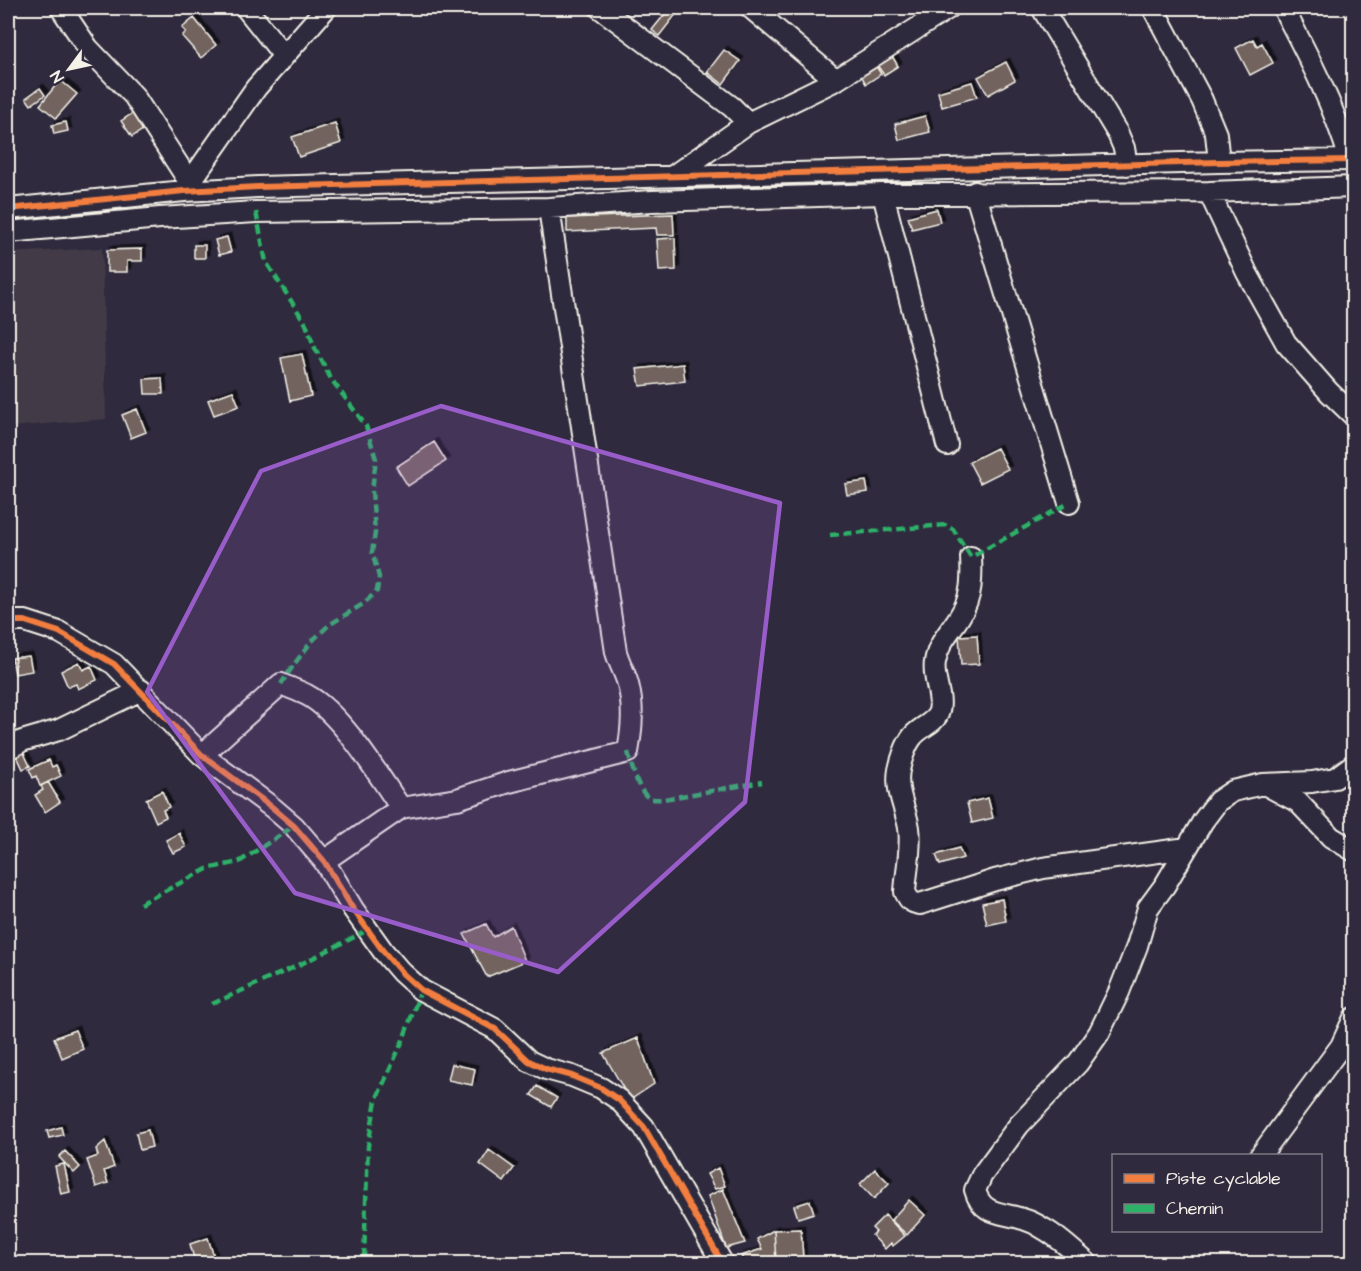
<svg xmlns="http://www.w3.org/2000/svg" width="1361" height="1271" font-family="'Architects Daughter',sans-serif">
<style>
.built{fill:#433b47}
.building{fill:#72635f;stroke:#f4f1e8;stroke-width:1.5;filter:url(#shadow)}
.lines{fill:none;stroke-linecap:round;stroke-linejoin:round}
.minor-casing{stroke:#f4f1e8;stroke-width:24}
.minor{stroke:#2f2a3d;stroke-width:20}
.quiet{stroke:#2db169;stroke-width:4.5;stroke-dasharray:9 4.5;stroke-linecap:butt}
.cycleway-casing{stroke:#2f2a3d;stroke-width:10}
.cycleway{stroke:#f27e40;stroke-width:6}
.marked{fill:#995dc9;fill-opacity:0.2;stroke:#995dc9;stroke-width:4.5;stroke-linejoin:round}
</style>
<defs>
<filter id="shadow"><feDropShadow dx="3.5" dy="-3.5" stdDeviation="0" flood-color="#0009"/></filter>
</defs>
<rect width="100%" height="100%" fill="#2f2a3d"/>
<filter id="ink" filterUnits="userSpaceOnUse"><feTurbulence type="fractalNoise" baseFrequency=".0167" numOctaves="2"/><feDisplacementMap in="SourceGraphic" scale="12" xChannelSelector="R" yChannelSelector="G"/><feConvolveMatrix kernelMatrix="1 2 1 2 8 2 1 2 1" color-interpolation-filters="sRGB"/></filter>
<g filter="url(#ink)">
<path class="built" d="M102,248L106,419L8,427V253Z"/>
<path class="building" d="M670,8L677,13L659,36L652,30Z
M194,18L216,45L201,58L182,36L186,32L182,28Z
M1253,39L1257,46L1262,43L1273,63L1250,75L1236,48Z
M724,50L740,61L723,84L707,72Z
M892,56L898,66L884,75L877,65Z
M1006,62L1015,80L988,95L978,77Z
M874,63L881,74L866,84L859,72Z
M60,80L77,94L56,118L40,105Z
M972,82L977,97L942,107L938,92Z
M40,88L45,95L31,105L26,98Z
M139,109L150,125L132,137L121,121Z
M925,116L930,132L899,140L895,124Z
M66,122L68,131L54,134L52,125Z
M335,123L341,143L299,157L292,137Z
M937,209L940,222L912,229L908,217Z
M673,214L674,235H657L656,228L567,232V218Z
M227,237L231,252L219,255L215,240Z
M675,238L676,270L659,271L657,239Z
M194,245H205V258H194Z
M142,249V261H127V272H107V250Z
M302,354L311,396L290,401L281,358Z
M683,364L685,381L640,386L637,369Z
M162,378L163,394H145L144,379Z
M233,391L239,406L214,415L208,400Z
M137,409L146,432L131,438L122,415Z
M434,442L446,461L408,486L396,467Z
M997,448L1008,469L980,483L969,462Z
M866,481L868,492L847,495L845,484Z
M977,635L979,664L961,665L959,636Z
M29,656L32,671L15,674L12,658Z
M79,662L83,670L91,666L97,680L78,689L76,684L68,687L61,671Z
M23,751L30,766L23,769L16,754Z
M49,760L52,767L56,765L61,776L40,786L36,776L33,778L29,769Z
M48,782L60,802L45,812L35,795L43,790L41,786Z
M162,791L169,807L163,810L166,817L156,822L146,799Z
M988,798L993,818L972,823L967,803Z
M179,833L186,847L173,853L166,840Z
M959,848L963,858L940,865L936,855Z
M1002,899L1006,921L987,925L982,903Z
M486,924L493,937L511,926L525,961L487,977L464,934Z
M75,1030L83,1049L62,1058L54,1038Z
M638,1038L654,1084L630,1100L603,1053Z
M452,1064L475,1069L472,1085L448,1080Z
M537,1086L557,1098L551,1107L531,1095Z
M61,1127L63,1135L49,1138L47,1131Z
M148,1130L152,1147L140,1150L136,1133Z
M105,1141L114,1167L104,1171L108,1183L96,1187L87,1160L98,1156L96,1149Z
M489,1150L514,1168L504,1182L480,1164Z
M65,1151L80,1167L74,1173L59,1157Z
M64,1164L70,1192L61,1194L55,1166Z
M718,1168L725,1186L715,1189L707,1174Z
M875,1169L889,1183L874,1199L860,1184Z
M723,1189L745,1243L726,1248L708,1196Z
M909,1200L925,1215L907,1235L891,1220Z
M810,1201L814,1213L798,1218L794,1206Z
M885,1215L905,1236L893,1246L891,1243L885,1249L872,1235L876,1232L872,1228Z
M801,1229L803,1259L776,1261L774,1230Z
M774,1230L776,1261L767,1264H746L741,1256L762,1249L757,1239Z
M208,1238L215,1260L204,1264H193L195,1262L190,1244Z"/>
<g class="lines">
<defs>
<path id="minor" d="M61,8L88,48L134,96L190,183
M246,8L284,56
M600,8L732,107L748,123
M751,8L836,80
M1042,8L1118,134L1124,148L1127,165
M1153,8L1202,100L1216,134L1219,162
M1283,8C1309,57 1334,106 1350,160
M673,176L748,123L836,80L949,8
M184,191L256,88L326,8
M975,192L1069,503
M1209,192L1247,273L1286,343L1329,392L1354,416
M883,194L947,445
M8,209L184,191L258,187L1219,162L1354,160
M8,232L160,218L256,212L549,208L652,201L883,194L1209,192L1354,187
M971,557C972,577 972,597 961,614C952,630 938,642 935,662C932,678 943,696 939,711C936,723 920,727 913,736C906,744 901,760 899,770C895,790 906,809 909,828C912,847 906,873 905,892C909,900 911,903 920,904L995,880L1043,868L1187,848
M8,621H25L59,632L114,664L202,755L273,808L294,826L324,861L353,909L383,951L401,972L421,990L495,1029L529,1061L546,1069L572,1076L601,1088L619,1100L644,1127L723,1264
M8,749L22,741L59,730L141,690
M202,755L281,684C290,688 299,691 307,695C341,713 379,776 401,808
M1266,785L1298,802L1331,837L1354,851
M324,861L401,808L457,799L509,782L628,752C632,729 634,707 628,684C625,673 619,663 616,652L549,208
M1260,1156L1341,1046L1354,1018
M1088,1264C1074,1252 1060,1238 1044,1229C1038,1225 1030,1221 1023,1219C1002,1212 982,1216 975,1190L982,1175L1019,1125L1078,1063L1099,1033L1119,992L1137,946L1148,908L1165,885L1203,821L1218,801L1233,791L1263,784L1312,782L1335,778L1354,764"/>
</defs>
<use href="#minor" class="minor-casing"/>
<use href="#minor" class="minor"/>
<path class="quiet" d="M256,212L266,262L306,324L314,346L331,379L366,426L376,459L372,490L375,533L372,552L379,577L377,591L363,604L329,625L312,641L295,663L281,684
M830,535L945,525L953,529L971,557L1069,503
M628,752C631,764 638,792 649,798C654,800 660,799 664,799L762,782
M140,904L207,869L239,862L294,826
M212,1004L299,965L368,930
M364,1258L368,1146L376,1100L403,1040L421,990"/>
<defs>
<path id="cycleway" d="M8,209L184,191L258,187L1219,162L1354,160
M8,621H25L59,632L114,664L202,755L273,808L294,826L324,861L353,909L383,951L401,972L421,990L495,1029L529,1061L546,1069L572,1076L601,1088L619,1100L644,1127L723,1264"/>
</defs>
<use href="#cycleway" class="cycleway-casing"/>
<use href="#cycleway" class="cycleway"/>
</g>
</g>
<path class="marked" d="M441,406L780,503L745,802L558,972L295,893L147,692L261,471Z"/>
<rect width="1361" height="1271" fill="none" stroke="#2f2a3d" stroke-width="30"/>
<rect x="15" y="15" width="1331" height="1241" fill="none" stroke="#f4f1e8" stroke-width="2" filter="url(#ink)"/>
<rect x="1112" y="1154" width="210" height="78" fill="#2f2a3d" stroke="#7e7a81" stroke-width="1.5"/>
<rect x="1124" y="1174" width="30" height="9" fill="#f27e40" stroke="#7e7a81" stroke-width="1.5"/>
<text x="1166" y="1184" font-size="18" fill="#f4f1e8">Piste cyclable</text>
<rect x="1124" y="1204" width="30" height="9" fill="#2db169" stroke="#7e7a81" stroke-width="1.5"/>
<text x="1166" y="1214" font-size="18" fill="#f4f1e8">Chemin</text>
<g transform="translate(69 69) rotate(237)" stroke="#2f2a3d" stroke-width="4.5" paint-order="stroke">
<path d="M0-4.5L10 22L0 15L-10 22Z" fill="#f4f1e8"/>
<text y="-9" font-size="16" font-weight="bold" text-anchor="middle" fill="#f4f1e8">N</text>
</g>
</svg>
